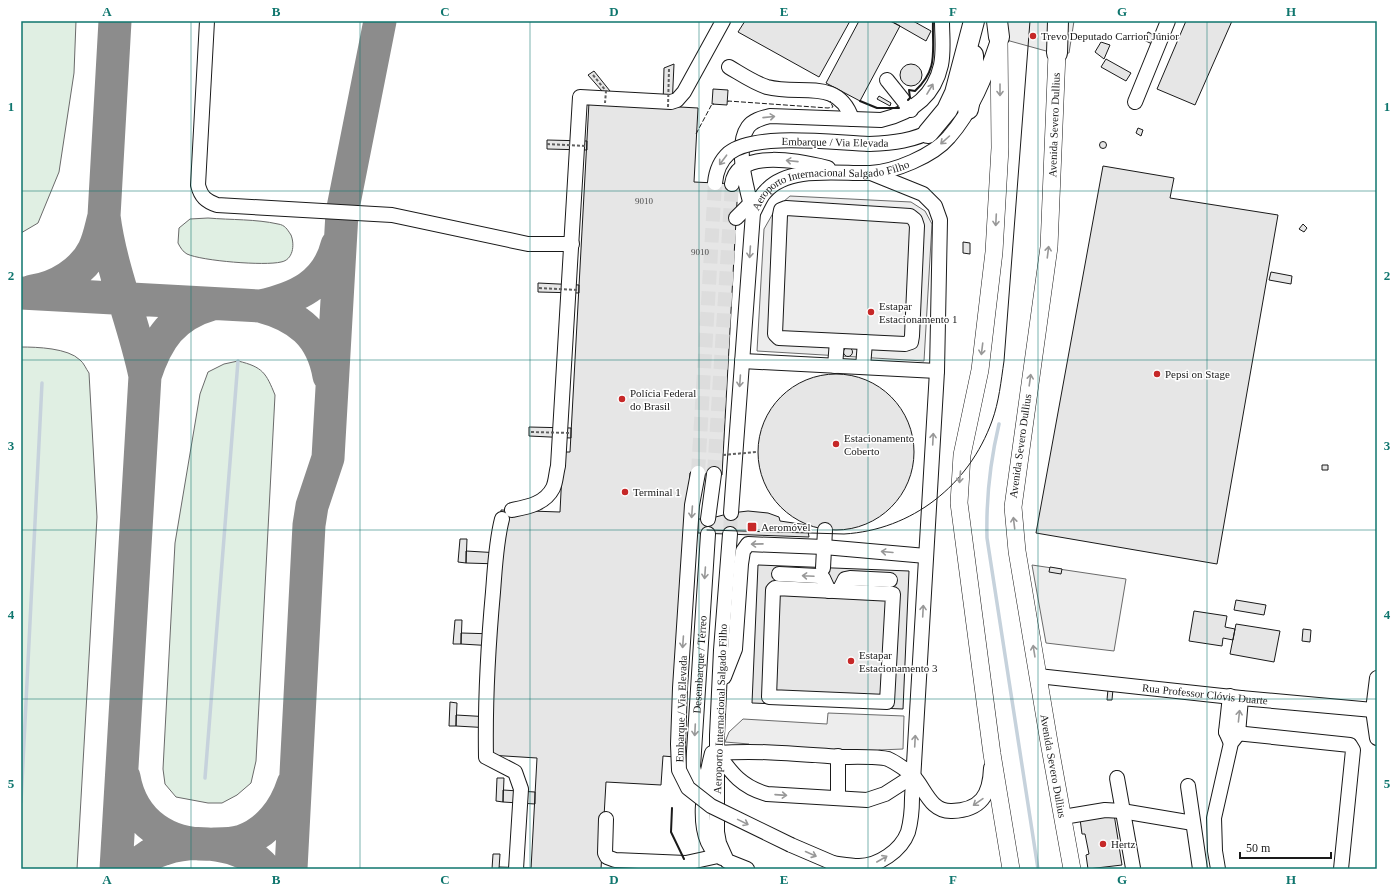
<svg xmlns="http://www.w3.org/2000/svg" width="1398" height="890" font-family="'Times New Roman',serif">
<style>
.green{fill:#e0efe3;stroke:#6a6a6a}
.parking{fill:#ededed;stroke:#6a6a6a}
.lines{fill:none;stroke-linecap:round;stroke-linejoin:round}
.stream{stroke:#c6d2dc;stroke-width:3.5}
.taxiway{stroke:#8c8c8c;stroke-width:33}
.building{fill:#e6e6e6;stroke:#1a1a1a}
.minor-tunnel{stroke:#ddd;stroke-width:14;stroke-dasharray:14 7;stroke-linecap:butt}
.minor-casing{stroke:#1a1a1a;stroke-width:16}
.major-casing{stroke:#1a1a1a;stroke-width:18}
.highway-casing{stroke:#1a1a1a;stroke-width:22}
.minor{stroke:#fff;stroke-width:14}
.major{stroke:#fff;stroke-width:17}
.highway{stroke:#fff;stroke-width:20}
.tram{stroke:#1a1a1a;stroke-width:1}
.minor-bridge-casing{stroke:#1a1a1a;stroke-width:16;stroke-linecap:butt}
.path-bridge{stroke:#5f5f5f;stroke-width:2;stroke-dasharray:3 2;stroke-linecap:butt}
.minor-bridge{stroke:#fff;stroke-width:14}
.fence{stroke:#1a1a1a;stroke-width:1;stroke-dasharray:5 2;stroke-linecap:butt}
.wall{stroke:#1a1a1a;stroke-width:2}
.oneway{stroke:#989898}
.grid{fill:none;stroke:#0f766e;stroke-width:1;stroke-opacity:0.55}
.poi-dot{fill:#c62828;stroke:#fff;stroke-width:1.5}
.labels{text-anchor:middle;stroke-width:3;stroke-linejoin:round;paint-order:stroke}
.number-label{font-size:9px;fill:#4d4d4d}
.poi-label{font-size:11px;fill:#1a1a1a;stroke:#fff;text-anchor:start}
.street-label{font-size:11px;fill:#1a1a1a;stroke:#fff}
.neatline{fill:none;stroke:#0f766e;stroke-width:1.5}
.grid-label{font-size:13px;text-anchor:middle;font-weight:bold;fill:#0f766e}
</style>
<rect width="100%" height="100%" fill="#fff"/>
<path class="green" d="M21,21H76L74,73L59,172L38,223L21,233Z
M208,218C231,220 256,219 278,224C285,225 287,229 291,235C295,245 293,260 281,262C265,266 202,261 187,254C183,252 180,247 178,243L179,228L190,219Z
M21,347C37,347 68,348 80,360C84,363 86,369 89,373L97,517L77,869H21Z
M238,361C263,367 266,373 275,395L256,761L251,783L237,795L222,803H208L176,797L165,784L163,769L175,543L200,394L208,372L224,364Z"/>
<path class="parking" d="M988,21H1074L1069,53L1057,54L999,38Z
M790,196L911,202L925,211L932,224L924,361L757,351L764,229L776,208Z
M1032,565L1126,579L1114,651L1046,643Z
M828,713L904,716L903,749L879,750L874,753L749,748V744L725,742L729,732L743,719L827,724Z"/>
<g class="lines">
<path class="stream" d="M999,424C990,462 986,499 987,538L1038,869
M205,778L238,361
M21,802L42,383"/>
<path class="taxiway" d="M115,21L104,216C111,271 134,322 145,376L116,869
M32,291C56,288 83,272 94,249C99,239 101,227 104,216
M21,293L260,306C298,316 322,335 329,376
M260,306C296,298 327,285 337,245
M145,376C157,339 173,315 212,304
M124,777C132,823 169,847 215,844C223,844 234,844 242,841C268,832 285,809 293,784
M133,869C142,860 152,852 164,849C194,839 243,842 265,869
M291,869L309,525L312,506L328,458L342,213L380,21"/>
</g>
<path class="building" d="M745,21H850L819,77L738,32Z
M859,21H890L900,26L860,101L826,83Z
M891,21H913L931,31L926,41Z
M1186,21H1232L1195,105L1157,89Z
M1148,32L1158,37L1154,45L1144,40Z
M1101,42L1110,45L1104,59L1095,52Z
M1106,59L1131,73L1126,81L1101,67Z
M900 75a11 11 0 1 1 22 0a11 11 0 1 1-22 0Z
M674,64L672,107L663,106L664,68Z
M594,71L610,91L609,103H601L602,91L588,75Z
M713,89L728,90L727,105L712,104Z
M879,96L891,103L890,106L877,99Z
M589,102L698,108L694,182L738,184L722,475L690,473L675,757L663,756L661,785L606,782L601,869H531L537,758L489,755L501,510L560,512L563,452H570Z
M1138,128L1143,130L1141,136L1136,133Z
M547,140L587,141V150L547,149Z
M1099.5 145a3.5 3.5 0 1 1 7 0a3.5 3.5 0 1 1-7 0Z
M1103,166L1174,178L1170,198L1278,215L1217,564L1036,533Z
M1303,224L1307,228L1304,232L1299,229Z
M963,242L970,243V254L963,253Z
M1271,272L1292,276L1291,284L1269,280Z
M538,283L579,285V293L538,292Z
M843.5 352a4.5 4.5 0 1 1 9 0a4.5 4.5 0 1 1-9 0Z
M758 452a78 78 0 1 1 156 0a78 78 0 1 1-156 0Z
M529,427L571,428V438L529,436Z
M1322,465H1328V470H1322Z
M748,511L768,513L779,517L780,521L807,525L809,537L698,533V519H708L731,513Z
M460,539H467L466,563L458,562Z
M466,551L500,553V564L466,563Z
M758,565L909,571L903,709L752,703Z
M1050,567L1062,569L1061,574L1049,572Z
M1236,600L1266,605L1264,615L1234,610Z
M1194,611L1227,616L1225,627L1235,629L1233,640L1223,638L1222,646L1189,641Z
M455,620H462L461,644H453Z
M1236,624L1280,631L1274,662L1230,654Z
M1303,629L1311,630L1310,642L1302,641Z
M461,633L496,634L495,646L461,644Z
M1108,689H1113L1112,700H1107Z
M450,702L457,703L456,726H449Z
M456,715L491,717V728L456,726Z
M497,778H504L503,802L496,801Z
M503,790L535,792V804L503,802Z
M1114,814L1122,865L1088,869L1086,855L1089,854L1085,834H1082L1080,819Z
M493,854H500L499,869H492Z
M499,867L531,868V869H499Z"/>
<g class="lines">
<path class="minor-tunnel" d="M698,473L715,183
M714,474L732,184
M730,534L731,513"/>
<defs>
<g id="minor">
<path d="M207,21L198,185C201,197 206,201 217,205L392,215L528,244H572"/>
<path d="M729,67C741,74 754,83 767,87C800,96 838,77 852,119"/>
<path d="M887,80L911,110"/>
<path d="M1135,102L1168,21"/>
<path d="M869,144C893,143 914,141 935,129"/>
<path d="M732,184C738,147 803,162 828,168"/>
<path d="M786,208L910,216L915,220L917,226L912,336L911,342L905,344L779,338L775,334L780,215L781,210Z"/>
<path d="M753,213C747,190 734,147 748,127C753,120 762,118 770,116L881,120C911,113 934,97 941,65C944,51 942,35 942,21"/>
<path d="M736,218L755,199"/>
<path d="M742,361L937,371"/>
<path d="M835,366L837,341"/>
<path d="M863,367L865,342"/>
<path d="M512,510C527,507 545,504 553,488C556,482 556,473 558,466L580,97L671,102L677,100L684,92L723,21"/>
<path id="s1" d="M731,513L753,213C757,206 760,197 765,192C788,165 839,174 870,173C894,172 933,156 949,137C972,111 986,76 997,43"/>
<path d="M502,519C496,542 495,567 493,592C488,647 485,702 486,757L515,772L521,789L516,869"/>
<path d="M708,519L714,474"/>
<path d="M730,534L721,650L717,735V832L719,843L727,861L747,869"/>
<path d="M823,568L825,530"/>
<path d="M779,574L818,576L823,578L829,591"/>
<path d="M775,588L893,594L887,702L769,697L773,590Z"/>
<path d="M839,591L845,579L850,578L890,580"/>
<path id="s2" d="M1038,676L1241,698L1373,710"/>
<path d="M724,677L735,649L741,564L743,551L748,544L824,547L926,556"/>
<path d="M1377,678L1373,710L1377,738"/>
<path d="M1230,696L1226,732L1230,741"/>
<path d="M1226,732L1350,745L1353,750L1341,869"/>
<path d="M712,753C705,781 691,840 722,858"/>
<path d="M717,753C759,750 800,754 842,757C853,757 878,756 888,759C895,762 908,771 913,776C925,788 930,812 952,811C981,810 990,795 991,768"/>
<path d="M717,753C732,774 742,787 767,794L867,800L885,794L913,776"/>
<path d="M1117,778L1133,868"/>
<path d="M1188,786L1200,869"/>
<path id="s3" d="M704,794L696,779L693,767L708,534"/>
<path d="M838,798V756"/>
<path d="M1063,817L1105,810L1122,811L1193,823"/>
<path d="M606,819L605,853L607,857L615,860L686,863L718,856"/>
<path d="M791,845L840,866"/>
<path d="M831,863C840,864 850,866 859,866C878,866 901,851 908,832C911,821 912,810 912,798L937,371L940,220L935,206L923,194L871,173"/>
<path d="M1218,869L1215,851L1214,818L1231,743L1238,734L1241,698"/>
</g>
<g id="major">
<path d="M999,37L1000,148L994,252L980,370L962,455L959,503L992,754L1011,869"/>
<path id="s4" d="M1057,53L1049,247L1013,507L1017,551L1049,742L1072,869"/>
</g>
<path id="highway" d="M997,21L999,37
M1057,53L1058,21
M968,109L973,84V55
M928,133L947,110L955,93L974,21"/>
</defs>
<use href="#minor" class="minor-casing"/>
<use href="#major" class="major-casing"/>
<use href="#highway" class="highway-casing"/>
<use href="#minor" class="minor"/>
<use href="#major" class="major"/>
<use href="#highway" class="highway"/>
<path class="tram" d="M707,530L844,534C912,530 969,485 992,421C999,402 1001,381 1004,361L1030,21"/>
<defs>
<path id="minor-bridge" d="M715,183C716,172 720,161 729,153C756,132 835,143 869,144
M698,473L692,505L680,688L678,744L679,770L688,788L711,806L791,845"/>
</defs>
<use href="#minor-bridge" class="minor-bridge-casing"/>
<path class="path-bridge" d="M593,75L606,91L605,103
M668,107L669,69
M547,144L587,146
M539,288L579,290
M531,432L571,433
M723,455L756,452"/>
<use href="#minor-bridge" class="minor-bridge"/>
<path class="fence" d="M728,102V101L828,108L833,107L830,101
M696,134L712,104H714"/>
<path class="wall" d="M908,100L910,98L909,90L915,91C939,69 932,51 933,21
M860,101L877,108H899
M672,808L671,832L684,859"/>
</g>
<defs><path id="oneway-shaft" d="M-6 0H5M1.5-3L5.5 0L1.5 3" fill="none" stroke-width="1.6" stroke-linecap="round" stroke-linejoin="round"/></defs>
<g class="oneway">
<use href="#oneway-shaft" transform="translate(930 89) rotate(-59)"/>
<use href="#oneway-shaft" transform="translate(1000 90) rotate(90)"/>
<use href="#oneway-shaft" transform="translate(769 117) rotate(-6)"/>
<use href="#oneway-shaft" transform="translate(945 140) rotate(138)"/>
<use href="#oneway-shaft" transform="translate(723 160) rotate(127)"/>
<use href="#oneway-shaft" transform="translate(792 161) rotate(-174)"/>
<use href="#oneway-shaft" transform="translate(996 220) rotate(93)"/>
<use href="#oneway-shaft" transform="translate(750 252) rotate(94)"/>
<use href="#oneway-shaft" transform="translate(1048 252) rotate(-83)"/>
<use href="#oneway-shaft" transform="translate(982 349) rotate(97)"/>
<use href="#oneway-shaft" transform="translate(1030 380) rotate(-82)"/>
<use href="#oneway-shaft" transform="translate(740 381) rotate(94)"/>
<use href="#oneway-shaft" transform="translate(933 439) rotate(-87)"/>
<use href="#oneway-shaft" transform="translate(960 477) rotate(95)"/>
<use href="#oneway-shaft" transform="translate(692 512) rotate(94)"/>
<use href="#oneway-shaft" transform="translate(1014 523) rotate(-97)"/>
<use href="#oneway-shaft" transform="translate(757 544) rotate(179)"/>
<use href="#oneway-shaft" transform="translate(887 552) rotate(-175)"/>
<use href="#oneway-shaft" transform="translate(705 573) rotate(94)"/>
<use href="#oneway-shaft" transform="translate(808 576) rotate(-177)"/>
<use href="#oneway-shaft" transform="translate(923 611) rotate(-87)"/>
<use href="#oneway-shaft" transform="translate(683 642) rotate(94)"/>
<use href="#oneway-shaft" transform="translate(1034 651) rotate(-99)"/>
<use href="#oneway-shaft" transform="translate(1239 716) rotate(-84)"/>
<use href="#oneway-shaft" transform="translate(695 730) rotate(93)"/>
<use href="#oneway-shaft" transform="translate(915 741) rotate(-87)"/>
<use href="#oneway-shaft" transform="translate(781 795) rotate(4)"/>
<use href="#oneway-shaft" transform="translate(978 802) rotate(145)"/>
<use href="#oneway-shaft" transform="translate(743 822) rotate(26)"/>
<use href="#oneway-shaft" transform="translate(811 854) rotate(24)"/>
<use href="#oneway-shaft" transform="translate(882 859) rotate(-30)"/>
</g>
<path class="grid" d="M191,21V869M360,21V869M530,21V869M699,21V869M868,21V869M1038,21V869M1207,21V869M21,191H1377M21,360H1377M21,530H1377M21,699H1377"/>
<g class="poi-dot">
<circle cx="1033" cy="36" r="4"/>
<circle cx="871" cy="312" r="4"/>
<circle cx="1157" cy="374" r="4"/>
<circle cx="622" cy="399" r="4"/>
<circle cx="836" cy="444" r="4"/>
<circle cx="625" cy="492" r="4"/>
<rect x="747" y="522" width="10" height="10" rx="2"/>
<circle cx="851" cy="661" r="4"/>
<circle cx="1103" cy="844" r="4"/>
</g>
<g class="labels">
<g class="number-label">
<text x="644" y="204">9010</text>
<text x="700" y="255">9010</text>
</g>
<g class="poi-label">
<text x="1041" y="40">Trevo Deputado Carrion Júnior</text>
<text x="879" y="310">Estapar<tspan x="879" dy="13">Estacionamento 1</tspan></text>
<text x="1165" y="378">Pepsi on Stage</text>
<text x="630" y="397">Polícia Federal<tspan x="630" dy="13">do Brasil</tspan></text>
<text x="844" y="442">Estacionamento<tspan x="844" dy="13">Coberto</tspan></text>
<text x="633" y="496">Terminal 1</text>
<text x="761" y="531">Aeromóvel</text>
<text x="859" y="659">Estapar<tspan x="859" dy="13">Estacionamento 3</tspan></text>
<text x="1111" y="848">Hertz</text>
</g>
<g class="street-label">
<text transform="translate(1054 125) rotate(-88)" y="4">Avenida Severo Dullius</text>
<text transform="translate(835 142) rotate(1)" y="4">Embarque / Via Elevada</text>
<text dy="4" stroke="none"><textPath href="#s1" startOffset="390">Aeroporto Internacional Salgado Filho</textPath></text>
<text transform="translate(1020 446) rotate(-82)" y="4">Avenida Severo Dullius</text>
<text dy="4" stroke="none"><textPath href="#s3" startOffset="132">Desembarque / Térreo</textPath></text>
<text dy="4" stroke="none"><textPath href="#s2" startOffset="168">Rua Professor Clóvis Duarte</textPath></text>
<text transform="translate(681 709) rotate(-88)" y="4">Embarque / Via Elevada</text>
<text transform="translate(720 709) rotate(-88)" y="4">Aeroporto Internacional Salgado Filho</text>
<text dy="4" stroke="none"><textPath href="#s4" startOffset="719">Avenida Severo Dullius</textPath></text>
</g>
</g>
<rect width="1398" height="890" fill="none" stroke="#ffffff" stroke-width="44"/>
<path d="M1240 852v6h91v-6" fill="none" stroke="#1a1a1a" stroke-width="2"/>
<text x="1246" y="852" font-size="12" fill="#1a1a1a" stroke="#ffffff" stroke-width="3" paint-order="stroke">50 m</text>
<rect x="22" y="22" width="1354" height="846" class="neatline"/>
<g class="grid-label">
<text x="107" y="16">A</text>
<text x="276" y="16">B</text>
<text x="445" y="16">C</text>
<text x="614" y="16">D</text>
<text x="784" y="16">E</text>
<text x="953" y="16">F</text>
<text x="1122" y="16">G</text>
<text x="1291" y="16">H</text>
<text x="11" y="111">1</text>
<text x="1387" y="111">1</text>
<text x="11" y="280">2</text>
<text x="1387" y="280">2</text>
<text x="11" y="450">3</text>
<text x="1387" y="450">3</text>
<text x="11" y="619">4</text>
<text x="1387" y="619">4</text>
<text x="11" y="788">5</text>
<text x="1387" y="788">5</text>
<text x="107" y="884">A</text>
<text x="276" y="884">B</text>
<text x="445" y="884">C</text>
<text x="614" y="884">D</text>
<text x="784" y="884">E</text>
<text x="953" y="884">F</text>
<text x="1122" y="884">G</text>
<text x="1291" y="884">H</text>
</g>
</svg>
